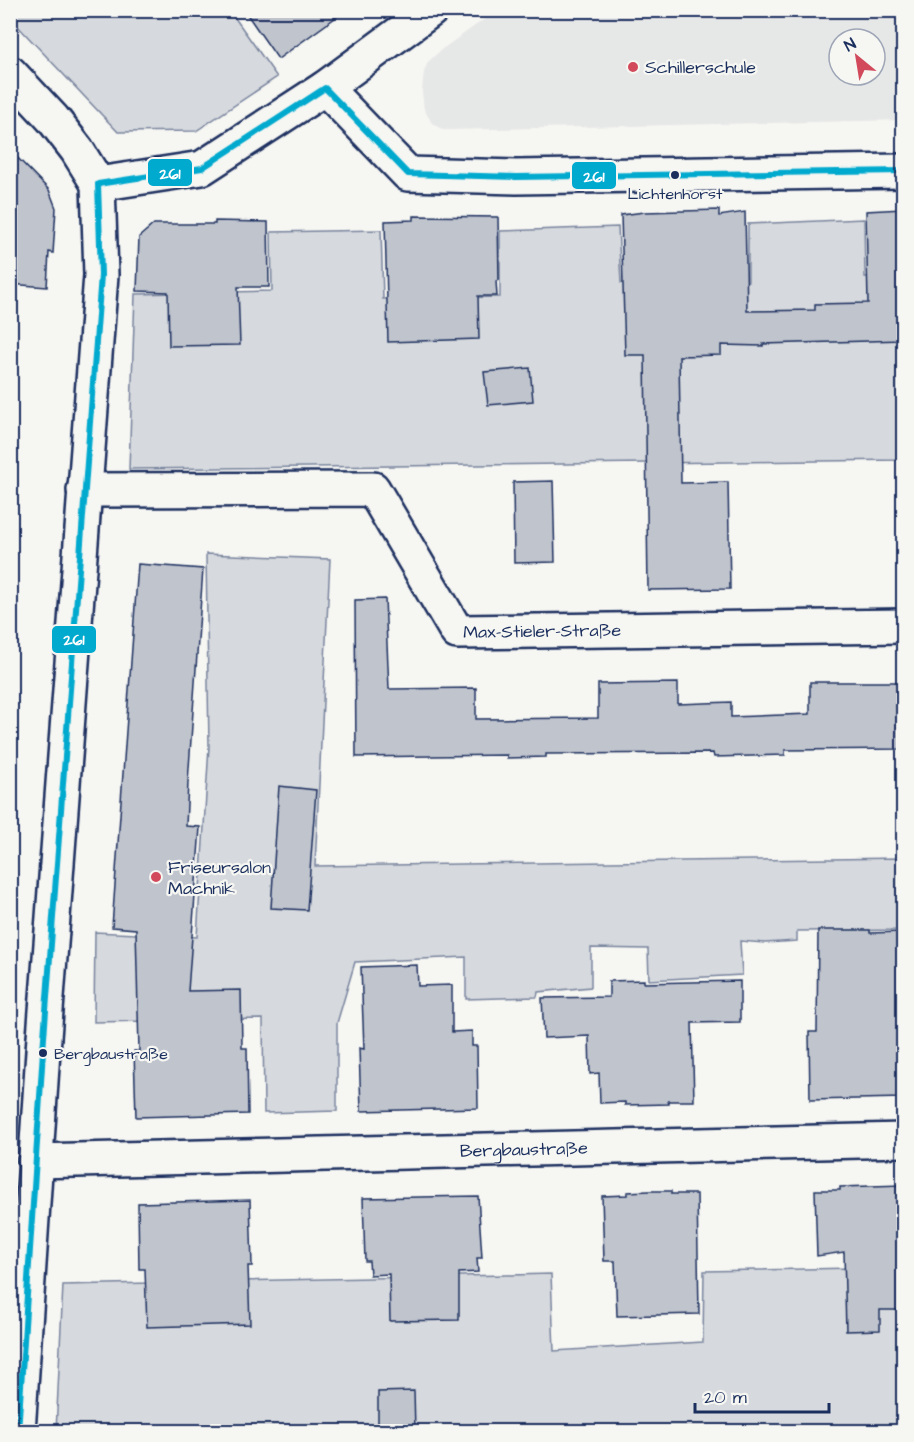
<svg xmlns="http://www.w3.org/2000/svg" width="914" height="1442" font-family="'Architects Daughter',sans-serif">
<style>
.built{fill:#e6e7e7;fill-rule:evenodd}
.green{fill:#d6d9dd;stroke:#78849e;stroke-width:1.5}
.building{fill:#c0c4cd;stroke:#1b2f5e;stroke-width:1.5}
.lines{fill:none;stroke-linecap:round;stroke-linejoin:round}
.street-casing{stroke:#1b2f5e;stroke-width:38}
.secondary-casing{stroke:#1b2f5e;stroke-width:38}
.street{stroke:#f6f6f2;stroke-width:33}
.secondary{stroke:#f6f6f2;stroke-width:33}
.bus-1-casing{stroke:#f6f6f2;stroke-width:10}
.bus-1{stroke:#00a9ce;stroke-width:6}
.poi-dot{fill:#d1495b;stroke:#f6f6f2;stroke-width:2}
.bus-dot{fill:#1b2f5e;stroke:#f6f6f2;stroke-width:2}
.labels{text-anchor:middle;stroke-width:4.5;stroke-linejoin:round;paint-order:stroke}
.bus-label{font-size:16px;fill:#1b2f5e;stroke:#f6f6f2}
.poi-label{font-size:18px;fill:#1b2f5e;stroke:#f6f6f2;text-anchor:start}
.street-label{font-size:18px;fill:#1b2f5e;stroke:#f6f6f2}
.line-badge{stroke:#f6f6f2;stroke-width:2}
.badge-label{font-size:16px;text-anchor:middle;font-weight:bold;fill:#fff}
</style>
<rect width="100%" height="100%" fill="#f6f6f2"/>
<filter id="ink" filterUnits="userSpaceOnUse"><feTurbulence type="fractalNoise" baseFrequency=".0167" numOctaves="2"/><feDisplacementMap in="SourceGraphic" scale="12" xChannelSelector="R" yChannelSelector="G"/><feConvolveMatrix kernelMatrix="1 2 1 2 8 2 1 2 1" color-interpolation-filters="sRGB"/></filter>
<g filter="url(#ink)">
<path class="built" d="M496,11H903V120L443,130L432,123L424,109L422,91L424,72L428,62L441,50ZM839,39H875V75H839Z"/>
<path class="green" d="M11,10L230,11L277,77L196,131L118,132L11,19Z
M864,219L865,277L901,276V306H904L903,460L129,469L135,294L272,291L271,232L381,230L383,299L500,297V231L618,227L621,283L748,281V224Z
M206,554L330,559L315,866L903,858V930L797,931V941L765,943L740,941L742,975L649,980L648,949L591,948V987L538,992L537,997L466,999V957L355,962L337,1023V1111L264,1113L263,1019L94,1022L95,932L197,937L209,747Z
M903,1267V1431L56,1432L63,1285L551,1274L554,1351L703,1342L704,1271Z"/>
<path class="building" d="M244,10H346L278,59Z
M10,150L49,190L56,208L53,253L49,252L47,287L10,284Z
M903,209V340L763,344V346L721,345V355L679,356L681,483L728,482L730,589L648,590L645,355H625L621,215L645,212L719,210V216L745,212L747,311L815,310V304L868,303L866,211Z
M414,216L498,217L499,280L496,281L497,296H478L479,339L388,342L385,221L414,220Z
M215,221L268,222L269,287H238L240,345L169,346L168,292L137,291L139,237L154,224H215Z
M530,368L533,401L488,405L484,372Z
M553,481L555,562L514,563L513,482Z
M138,564L203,569L188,782L186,826L200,827L188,991L241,990L242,1048H247L248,1114L136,1117L134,1051H139L136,929L112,927Z
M385,599L389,689L476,688V719L598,718V684L678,683V704L731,702V717L810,714V682H903V749L785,750V755L714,757L713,753L546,754V757L507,758V755L356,757L355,600Z
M279,786L316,790L307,910L271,908Z
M818,930H870V933L903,932V1098L810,1100L809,1032H817Z
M417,965L418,986L452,985V1032L472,1031V1046H477L478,1108L361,1111L359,1048L364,1049L361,967Z
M644,980V983L740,981V1022L692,1023L694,1101H668L669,1104L625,1105V1102L600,1103L599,1073L590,1074L589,1036L544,1038L542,998L609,997V981Z
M903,1185V1310H880V1330L846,1331L844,1252L817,1256L815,1190H840V1187Z
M649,1191H671V1194H697L699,1314L617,1316L615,1261H604L602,1196L627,1195V1192Z
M478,1196L482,1258H477L478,1272L459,1273V1320L390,1321L389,1274L370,1275L369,1261H365L363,1198Z
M250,1200L252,1266H248L250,1324L147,1327L145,1269H139L138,1203Z
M414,1391L415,1431H378V1392Z"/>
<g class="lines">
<defs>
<g id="street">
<path d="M325,88L408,174L516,177L904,171"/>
<path d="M98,184L202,168L325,88L431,10"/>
<path id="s1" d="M84,490L373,489L457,632L904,626"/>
<path id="s2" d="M35,1161L904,1140"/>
</g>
<path id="secondary" d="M10,73L53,119L77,150L98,184L101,275L43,1051L18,1432"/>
</defs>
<use href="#street" class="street-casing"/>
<use href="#secondary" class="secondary-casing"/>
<use href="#street" class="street"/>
<use href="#secondary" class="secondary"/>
<defs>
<path id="bus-1" d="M18,1432L43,1051L101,275L98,184L202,168L325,88L408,174L516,177L904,171"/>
</defs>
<use href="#bus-1" class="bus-1-casing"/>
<use href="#bus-1" class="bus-1"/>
</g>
</g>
<g class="poi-dot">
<circle cx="633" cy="67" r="6"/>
<circle cx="156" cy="877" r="6"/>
</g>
<g class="bus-dot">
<circle cx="675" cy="175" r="5"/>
<circle cx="43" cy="1053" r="5"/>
</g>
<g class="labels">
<g class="bus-label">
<text x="675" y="199">Lichtenhorst</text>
<text x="54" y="1059" text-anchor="start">Bergbaustraße</text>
</g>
<g class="poi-label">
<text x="645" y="73">Schillerschule</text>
<text x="168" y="873">Friseursalon<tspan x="168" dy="21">Machnik</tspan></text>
</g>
<g class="street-label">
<text dy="6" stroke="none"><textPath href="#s1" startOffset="540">Max-Stieler-Straße</textPath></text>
<text dy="6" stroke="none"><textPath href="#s2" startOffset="489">Bergbaustraße</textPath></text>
</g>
</g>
<g class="line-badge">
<rect x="147" y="158" width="46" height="29" rx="6" fill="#00a9ce"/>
<rect x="571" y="161" width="46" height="29" rx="6" fill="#00a9ce"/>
<rect x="51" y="625" width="46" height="29" rx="6" fill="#00a9ce"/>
</g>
<g class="badge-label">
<text x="170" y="179">261</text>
<text x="594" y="182">261</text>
<text x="74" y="645">261</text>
</g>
<rect width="914" height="1442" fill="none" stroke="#f6f6f2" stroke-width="36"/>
<rect x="18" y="18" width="878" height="1406" fill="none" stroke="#1b2f5e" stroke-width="2" filter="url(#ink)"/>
<g transform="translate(857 57) rotate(330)"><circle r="28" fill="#f6f6f2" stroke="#9ea6b7" stroke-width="1.5"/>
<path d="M0-4.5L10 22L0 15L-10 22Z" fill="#d1495b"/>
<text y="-9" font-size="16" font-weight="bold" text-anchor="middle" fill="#1b2f5e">N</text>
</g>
<path d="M695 1403v9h134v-9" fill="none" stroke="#1b2f5e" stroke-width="3"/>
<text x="704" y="1403" font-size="18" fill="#1b2f5e" stroke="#f6f6f2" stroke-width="4.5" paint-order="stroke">20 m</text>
</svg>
